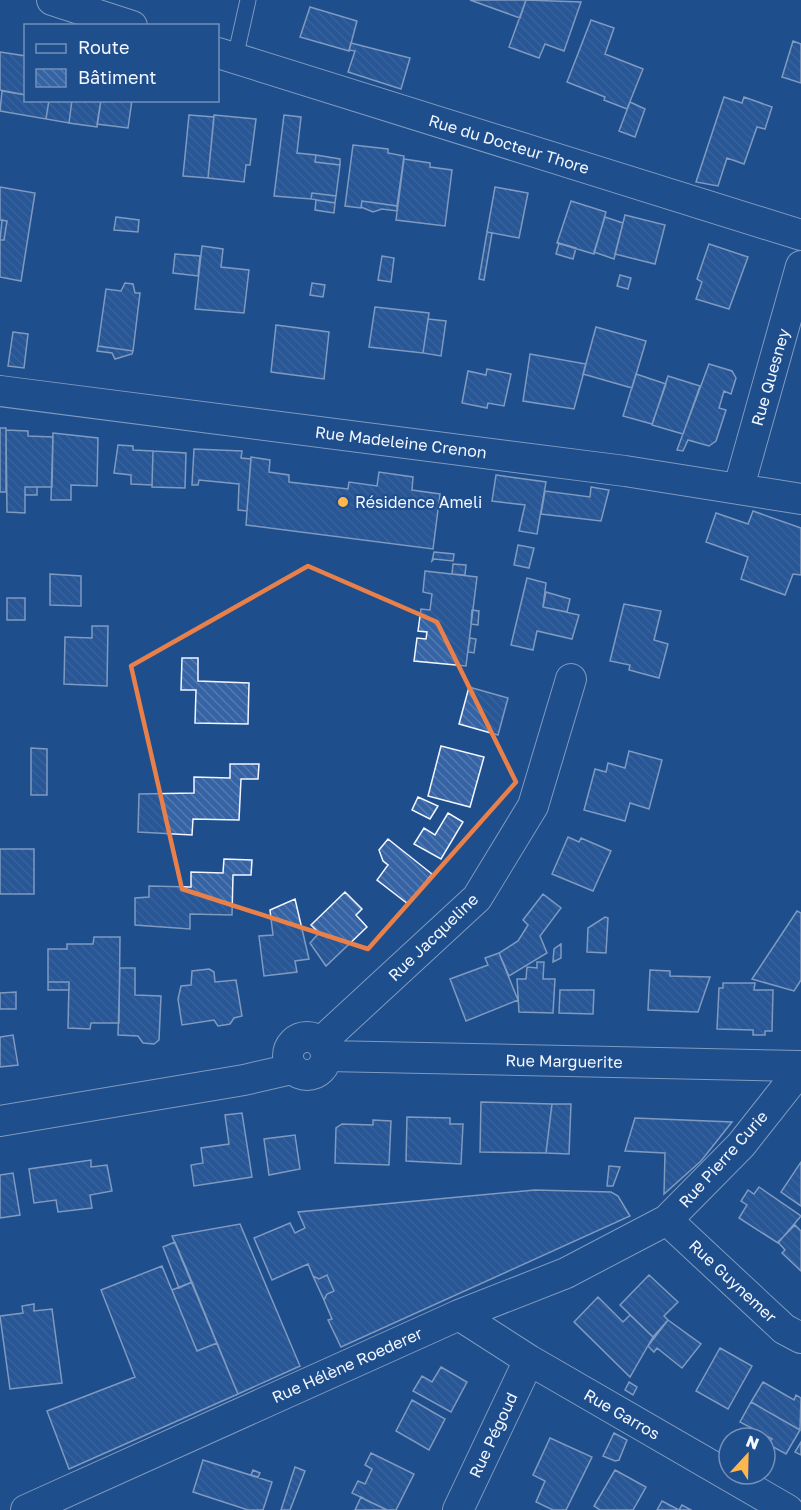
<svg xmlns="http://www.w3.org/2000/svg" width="801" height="1510" font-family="'Golos Text',sans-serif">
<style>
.building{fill:url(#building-back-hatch);stroke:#f2f6ff;stroke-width:1.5}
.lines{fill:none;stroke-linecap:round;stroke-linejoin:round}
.service-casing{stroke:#f2f6ff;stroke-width:17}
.minor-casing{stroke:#f2f6ff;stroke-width:32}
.service{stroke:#1f4e8c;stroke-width:15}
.minor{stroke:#1f4e8c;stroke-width:30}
.marked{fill:none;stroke:#ea8049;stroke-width:4.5;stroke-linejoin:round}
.poi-dot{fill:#ffb74d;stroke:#1f4e8c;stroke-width:2}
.labels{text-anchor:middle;stroke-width:4.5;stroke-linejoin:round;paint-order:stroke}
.street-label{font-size:16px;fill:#f2f6ff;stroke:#1f4e8c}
.poi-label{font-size:16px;fill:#f2f6ff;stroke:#1f4e8c;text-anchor:start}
</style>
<defs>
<pattern id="building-back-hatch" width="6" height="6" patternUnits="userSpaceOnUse" patternTransform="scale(1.5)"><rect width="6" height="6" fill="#3563a3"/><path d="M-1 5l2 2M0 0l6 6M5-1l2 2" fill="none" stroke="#537ab1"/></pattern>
</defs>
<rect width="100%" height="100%" fill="#1f4e8c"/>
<path class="building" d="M470,0H526L520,18Z
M526,0L581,2L564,51L545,44L539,58L509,47Z
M310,7L357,21L349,51L300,37Z
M591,20L614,28L605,54L643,69L627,109L604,100L605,97L567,82Z
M793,41L801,44V83L782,77Z
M351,43L410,58L401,89L348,72L355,51L349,50Z
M0,52L26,56V95L0,90Z
M2,91L26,95V100H49L46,119L0,111Z
M724,97L742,103L744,97L772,107L765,129L757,127L744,164L727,158L718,186L696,182Z
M49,100H72L69,123L46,119Z
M72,100H101L97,127L69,123Z
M101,100H132L128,128L97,124Z
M630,102L645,109L635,137L619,131Z
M189,115L214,117L208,178L183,176Z
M214,115L256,119L250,165H246L244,182L208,178Z
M284,115L301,117L297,153L316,155L315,162L340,165L336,196L312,193L311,199L274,196Z
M353,145L388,149V153L404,156L397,206L362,201L361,208L345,206Z
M316,155L340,159V165L315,162Z
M404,159L430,163V167L452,170L445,226L396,220Z
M0,187L35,193L21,281L0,277V240H4L7,221L0,220Z
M495,187L528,193L519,238L487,232Z
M312,193L336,196L335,203L311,199Z
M316,200L335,203L334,213L315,210Z
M362,201L397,206V211L382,209L373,212L361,207Z
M571,201L606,212L594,254L557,243Z
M625,215L665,225L655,264L615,254Z
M116,217L139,220L138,232L114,230Z
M605,217L623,223L614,259L594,252Z
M2,220L7,221L4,240H0Z
M487,232L492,233L484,280L479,279Z
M559,243L576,248L573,259L556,254Z
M709,244L748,257L729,309L696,299L702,282L697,279Z
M202,246L223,249L221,267L249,270L244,313L195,309Z
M175,254L200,256L198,276L173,273Z
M382,256L394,258L391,282L378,280Z
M620,275L631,278L628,289L617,286Z
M125,283L133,284L135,293H140L133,351L98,346L106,289L121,291Z
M312,283L325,285L323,297L310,295Z
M375,307L429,313L423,353L369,347Z
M428,319L446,321L441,356L423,353Z
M276,325L329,332L324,379L271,372Z
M596,327L646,341L632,388L583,374Z
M13,332L28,334L24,368L8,366Z
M98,346L133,351L132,354L115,359L112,353L97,351Z
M530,354L586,364L574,409L523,401Z
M709,364L732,371L736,378L731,394L724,391L719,408L726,410L716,441L709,446L688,440L683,451L677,450Z
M487,369L511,374L504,406L488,403L487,408L462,403L468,371L486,375Z
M636,374L666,384L652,424L623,416Z
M668,376L700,386L683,434L652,425Z
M0,428H6V492H0Z
M6,430L28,431V436L53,437L52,487H25V513L7,512Z
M53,433L98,438L97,486L71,485V500H51Z
M118,445L133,446V450L153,451L152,485L131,484V475L114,473Z
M194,449L242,451L241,458L251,459L247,511L238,510L239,484L199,480L198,485H192Z
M153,451L186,453L185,488L152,487Z
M251,457L270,460L269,472L289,475V482L348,489L349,482L377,486L379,472L413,477L412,490L440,494L433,549L246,525Z
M496,475L546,482L537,534L519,531L525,505L492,501Z
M25,487H37V495H25Z
M591,487L609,490L601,521L541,514L545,491L590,497Z
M753,511L801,528V575L793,574L785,595L741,579L748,557L706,542L716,513L748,524Z
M518,545L534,548L529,568L514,565Z
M434,552L454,554L453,561L434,559L432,561Z
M453,564L466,565L465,575L452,574Z
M425,571L477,577L466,666L414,661L417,638L426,639L427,632L418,631L421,609L430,610L432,594L423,592Z
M50,574L81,576V606L50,605Z
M527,578L546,583L543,607L579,615L572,639L537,631L533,650L511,645Z
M546,592L570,599L567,612L543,607Z
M7,598H25V620H7Z
M624,604L661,611L654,640L668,644L659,678L629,670L630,665L610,661Z
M472,610L479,611L478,625L471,624Z
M92,626H108L107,686L64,684L65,637L92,638Z
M470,638L476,639L474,653L468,652Z
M182,658H198V681L249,683L248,724L195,723L196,690H181Z
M469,687L508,698L498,735L459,724Z
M441,746L484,757L470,807L428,796Z
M31,748L47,749V795H31Z
M629,751L662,760L649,809L630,803L625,821L584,810L595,769L606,772L608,763L625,768Z
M230,764H259L258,779H241L239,820L193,819L192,835L138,832L139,794L194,793V777L230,778Z
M418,797L438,806L430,819L412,810Z
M448,813L463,822L441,859L414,844L424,828L435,835Z
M568,837L579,842L581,838L611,851L593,891L552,874Z
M388,839L432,874L408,904L377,880L388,865L383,861L379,850Z
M0,849H34V894H0Z
M224,859L252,860L251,875H233L232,915L190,914V929L135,925V898L149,897V886L191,887V872L223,873Z
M345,892L362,909L356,915L367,927L326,966L310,943L319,933L311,925Z
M543,894L561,908L540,936L547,953L509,976L499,953L518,941L528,925L523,920Z
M295,899L309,959L295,961L297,972L264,976L259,936L273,935L270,910Z
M797,911L801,913V980L794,991L752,979Z
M605,917L608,918L606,953L587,952L588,928Z
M94,937H120L119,1023H91L90,1029L68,1028L69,982H48V949H67V944H93Z
M561,944V958L553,962L554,949Z
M499,953L518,1000L466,1021L450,979L488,965L485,958Z
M537,962H544L543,979H555L553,1013L519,1012L517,979H526L527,967L537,968Z
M120,968H135V995L161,996L159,1040L154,1044L143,1043L138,1036L118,1035Z
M209,969L214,972L215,982L236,980L242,1016L234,1018L230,1024L218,1026L214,1020L182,1025L178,999L181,986L191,985L192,971Z
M650,970L670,971V976L710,977L698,1012L648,1010Z
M48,982H69V990H48Z
M723,983H755L754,990H773L772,1031H765V1035H753V1030L717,1029L719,988H723Z
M560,990H594L593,1014L559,1013Z
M16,992V1009H0V993Z
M13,1035L18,1065L0,1067V1037Z
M481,1102L552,1104L546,1153L480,1152Z
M552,1104H571L569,1154L546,1153Z
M242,1113L252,1177L194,1186L191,1165L203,1163L201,1148L229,1144L225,1115Z
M407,1117L450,1118V1124H463L461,1164L406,1161Z
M635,1118L732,1122L701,1161L664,1194L665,1153L625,1151Z
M373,1120L391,1121L389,1165L335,1163L336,1128L342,1124L373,1125Z
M295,1135L300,1169L269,1175L264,1139Z
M91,1160V1167L107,1165L112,1191L90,1195L92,1208L58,1212L56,1200L34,1203L29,1169Z
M801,1162V1206L781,1192Z
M609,1166L620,1167L613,1186H607Z
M13,1173L20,1215L0,1218V1175Z
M759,1187L801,1216L778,1243L739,1218L747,1205L741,1201L748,1190L754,1194Z
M535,1190L611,1192L618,1196L630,1216L341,1347L328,1320L332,1319L324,1300L327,1294L334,1291L327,1275L319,1279L313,1276L308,1264L272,1280L254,1238L290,1223L295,1233L305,1228L298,1212Z
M240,1224L300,1366L238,1394L172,1236Z
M795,1225L801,1231V1271L782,1253L785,1250L778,1242Z
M175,1242L192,1282L179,1288L163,1247Z
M162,1266L197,1351L217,1343L238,1394L69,1469L47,1411L135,1377L101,1290Z
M327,1275L334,1291L327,1294L324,1300L313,1276L319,1279Z
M649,1275L678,1302L664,1316L668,1320L653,1337L620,1305Z
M192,1282L217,1343L197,1351L172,1290Z
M598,1297L623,1322L630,1315L653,1337L630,1377L574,1322Z
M34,1304V1311L52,1309L62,1383L10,1389L0,1316L23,1313L22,1306Z
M668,1320L701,1344L682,1368L657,1348L654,1352L648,1346Z
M720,1348L752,1366L728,1409L696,1391Z
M441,1367L467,1382L451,1412L413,1391L422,1376L432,1382Z
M629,1382L637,1387L633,1395L625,1390Z
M763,1382L794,1400L796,1395L801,1398L800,1430L751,1402Z
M412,1400L445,1419L429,1450L396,1431Z
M751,1402L800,1430L786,1454L768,1444L772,1439L740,1422Z
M614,1433L627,1440L619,1460L615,1461L603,1456Z
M550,1438L592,1457L566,1510H553L536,1502L545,1481L533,1475Z
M801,1442V1455L795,1452Z
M371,1453L414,1474L396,1510H387L352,1493L358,1481L365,1484L372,1469L365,1465Z
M203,1460L272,1482L263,1510H248L193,1492Z
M295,1467L305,1471L290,1510H281Z
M253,1470L260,1473L258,1477L251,1475Z
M615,1470L646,1487L633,1510H600L594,1506Z
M361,1497L366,1500L387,1510H355Z
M662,1501L679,1510L682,1505L691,1510H657Z"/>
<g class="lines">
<defs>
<path id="service" d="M235,58L248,0"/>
<path id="minor" d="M52,0L132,26
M218,53L801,235
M0,391L625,471L801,499
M739,487L801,266
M288 1056a19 19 0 1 1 38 0a19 19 0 1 1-38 0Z
M321,1042L477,898L533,806L571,679
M327,1056L801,1066
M0,1121L244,1080L292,1069
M667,1220L784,1329L801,1338
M459,1315L529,1360L788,1510
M26,1510L459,1315L566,1273L667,1220L741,1145L801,1069
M458,1510L529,1360"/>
</defs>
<use href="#service" class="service-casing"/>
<use href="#minor" class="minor-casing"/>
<use href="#service" class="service"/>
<use href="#minor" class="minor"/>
</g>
<path d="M0 0H801V1510H0ZM308,566L437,622L516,782L368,949L182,889L131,666Z" fill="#1f4e8c" fill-opacity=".55" fill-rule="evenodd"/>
<path class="marked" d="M308,566L437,622L516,782L368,949L182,889L131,666Z"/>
<circle class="poi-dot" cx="343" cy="502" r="6"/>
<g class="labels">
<g class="street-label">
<text transform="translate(509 144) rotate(17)" y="6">Rue du Docteur Thore</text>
<text transform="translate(770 377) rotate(-74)" y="6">Rue Quesney</text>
<text transform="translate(401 442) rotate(7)" y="6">Rue Madeleine Crenon</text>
<text transform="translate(433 937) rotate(-44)" y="6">Rue Jacqueline</text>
<text transform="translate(564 1061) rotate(1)" y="6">Rue Marguerite</text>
<text transform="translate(723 1159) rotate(-48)" y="6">Rue Pierre Curie</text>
<text transform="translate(733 1281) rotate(43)" y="6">Rue Guynemer</text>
<text transform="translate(347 1365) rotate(-24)" y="6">Rue Hélène Roederer</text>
<text transform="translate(622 1414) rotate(30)" y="6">Rue Garros</text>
<text transform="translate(493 1435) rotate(-65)" y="6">Rue Pégoud</text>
</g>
<g class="poi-label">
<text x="355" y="508">Résidence Ameli</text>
</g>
</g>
<rect x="24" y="24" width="195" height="78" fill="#1f4e8c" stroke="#7391ba" stroke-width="1.5"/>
<rect x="36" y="44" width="30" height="9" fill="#1f4e8c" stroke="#7391ba" stroke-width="1.5"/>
<text x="78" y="54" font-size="18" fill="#f2f6ff">Route</text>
<rect x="36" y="69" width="30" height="18" fill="url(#building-back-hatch)" stroke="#7391ba" stroke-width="1.5"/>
<text x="78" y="84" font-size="18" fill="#f2f6ff">Bâtiment</text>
<g transform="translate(747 1456) rotate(22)"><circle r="28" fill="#1f4e8c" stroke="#7391ba" stroke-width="1.5"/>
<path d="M0-4.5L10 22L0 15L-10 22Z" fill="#ffb74d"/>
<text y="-9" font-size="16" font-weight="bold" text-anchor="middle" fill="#f2f6ff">N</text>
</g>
</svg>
